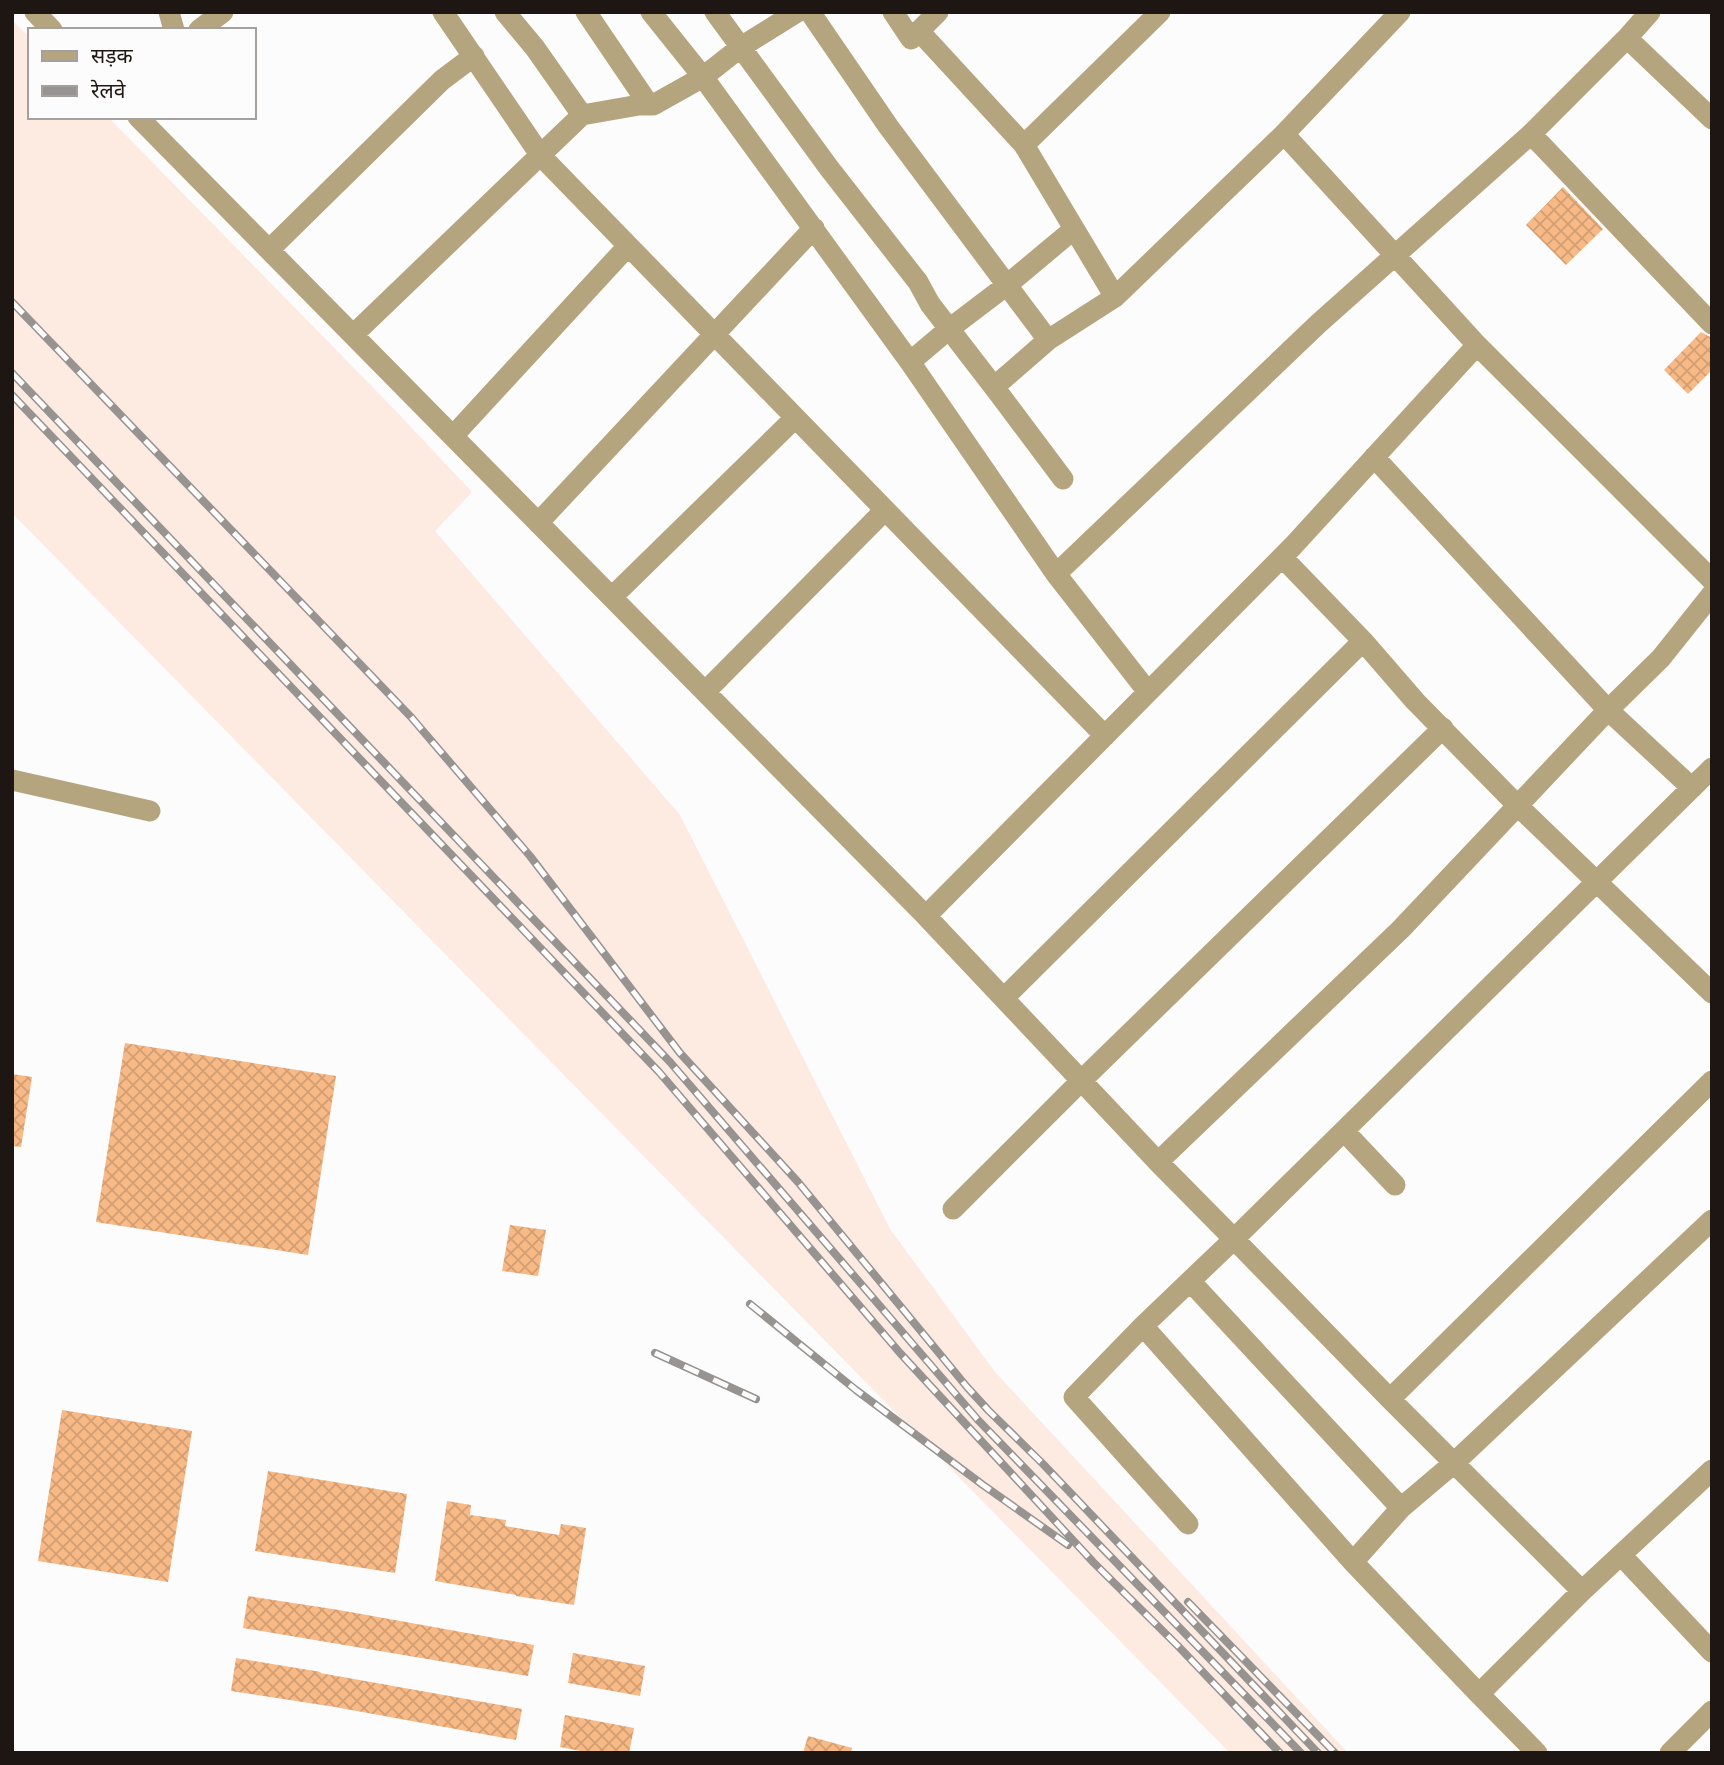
<svg xmlns="http://www.w3.org/2000/svg" width="1724" height="1765" font-family="'Golos Text','Noto Sans Devanagari',sans-serif">
<style>
.built{fill:#fdeae1}
.building{fill:url(#building-cross-hatch)}
.lines{fill:none;stroke-linecap:round;stroke-linejoin:round}
.minor{stroke:#b4a57e;stroke-width:21}
.rail-casing{stroke:#969391;stroke-width:8}
.rail{stroke:#fcfcfc;stroke-width:5;stroke-dasharray:16;stroke-linecap:butt}
</style>
<defs>
<pattern id="building-cross-hatch" width="8" height="8" patternUnits="userSpaceOnUse" patternTransform="scale(1.75)"><rect width="8" height="8" fill="#f7b985"/><path d="M0 0l8 8M0 8l8-8" fill="none" stroke="#d39e72"/></pattern>
</defs>
<rect width="100%" height="100%" fill="#fcfcfc"/>
<path class="built" d="M12,20L30,38V117H108L392,407L472,492L435,531L680,815L890,1229L995,1372L1348,1753H1230L12,513Z"/>
<path class="building" d="M1563,187L1603,229L1566,265L1526,225Z
M1701,332L1712,338V370L1688,394L1664,370Z
M125,1043L336,1076L308,1255L96,1222Z
M12,1074L32,1077L21,1147L12,1146Z
M510,1225L546,1230L538,1276L502,1271Z
M62,1410L192,1431L168,1582L38,1561Z
M268,1471L407,1494L395,1573L255,1551Z
M447,1501L471,1505L470,1515L506,1520L505,1526L559,1535L561,1524L586,1528L574,1605L516,1596V1595L435,1581Z
M248,1596L339,1610L534,1645L528,1676L243,1628Z
M573,1653L645,1666L640,1696L568,1683Z
M236,1658L321,1672L320,1673L522,1709L516,1740L335,1707L231,1691Z
M565,1715L634,1728L629,1753H591L560,1747Z
M808,1736L852,1748L851,1753H803Z"/>
<g class="lines">
<path class="minor" d="M35,12L52,30
M169,12L174,30
M443,12L541,156L1105,736
M505,12L535,48L582,115
M586,12L649,105
M651,12L703,77L910,362L1056,574L1148,692
M715,12L829,168L918,282L930,304L994,387
M810,12L888,126L1048,340
M893,12L911,39L938,12
M1160,12L1024,145L1115,297L1284,134
M1400,12L1284,134L1477,345
M199,30L223,12
M919,31L1024,145
M1627,38L1650,12
M138,117L926,916L1158,1162L1234,1239L1712,768
M1531,134L1712,324
M269,250L442,80L474,56
M353,335L582,115L639,105H653L703,77L741,47L797,12
M910,362L949,329L1007,285L1074,229
M453,436L628,246
M1374,457L1608,710L1692,788
M1063,479L994,387L1048,340L1115,297
M538,523L814,228
M1282,557L1363,641L1415,701L1518,806L1712,993
M1056,574L1318,324L1531,134L1627,38L1712,119
M612,597L795,418
M705,692L885,510
M12,780L150,811
M926,916L1293,546L1477,345L1712,580
M1004,998L1363,641
M1344,1131L1395,1185
M1158,1162L1401,929L1608,710L1661,658L1712,594
M953,1209L1081,1081L1443,728
M1190,1281L1401,1508
M1143,1326L1074,1397L1188,1524
M1390,1399L1712,1081
M1621,1555L1712,1652
M1353,1562L1401,1508L1454,1463L1712,1220
M1479,1694L1353,1562L1143,1326L1234,1239L1390,1399L1582,1591L1712,1470
M1537,1753L1479,1694L1582,1591
M1670,1753L1712,1711"/>
<defs>
<path id="rail" d="M12,302L411,717L530,856L680,1053L798,1182L967,1387L989,1411L1043,1464L1318,1753
M12,373L670,1062L978,1420L1301,1753
M12,395L659,1072L900,1353L1094,1563L1178,1646L1280,1753
M750,1304L856,1390L983,1485L1068,1545
M655,1353L756,1399
M1188,1602L1335,1753"/>
</defs>
<use href="#rail" class="rail-casing"/>
<use href="#rail" class="rail"/>
</g>
<rect width="1724" height="1765" fill="none" stroke="#1e1612" stroke-width="28"/>
<rect x="28" y="28" width="228" height="91" fill="#fcfcfc" stroke="#a3a09e" stroke-width="2"/>
<rect x="42" y="51" width="35" height="10" fill="#b4a57e" stroke="#a3a09e" stroke-width="2"/>
<text x="91" y="63" font-size="21" fill="#1e1612">सड़क</text>
<rect x="42" y="86" width="35" height="10" fill="#969391" stroke="#a3a09e" stroke-width="2"/>
<text x="91" y="98" font-size="21" fill="#1e1612">रेलवे</text>
</svg>
